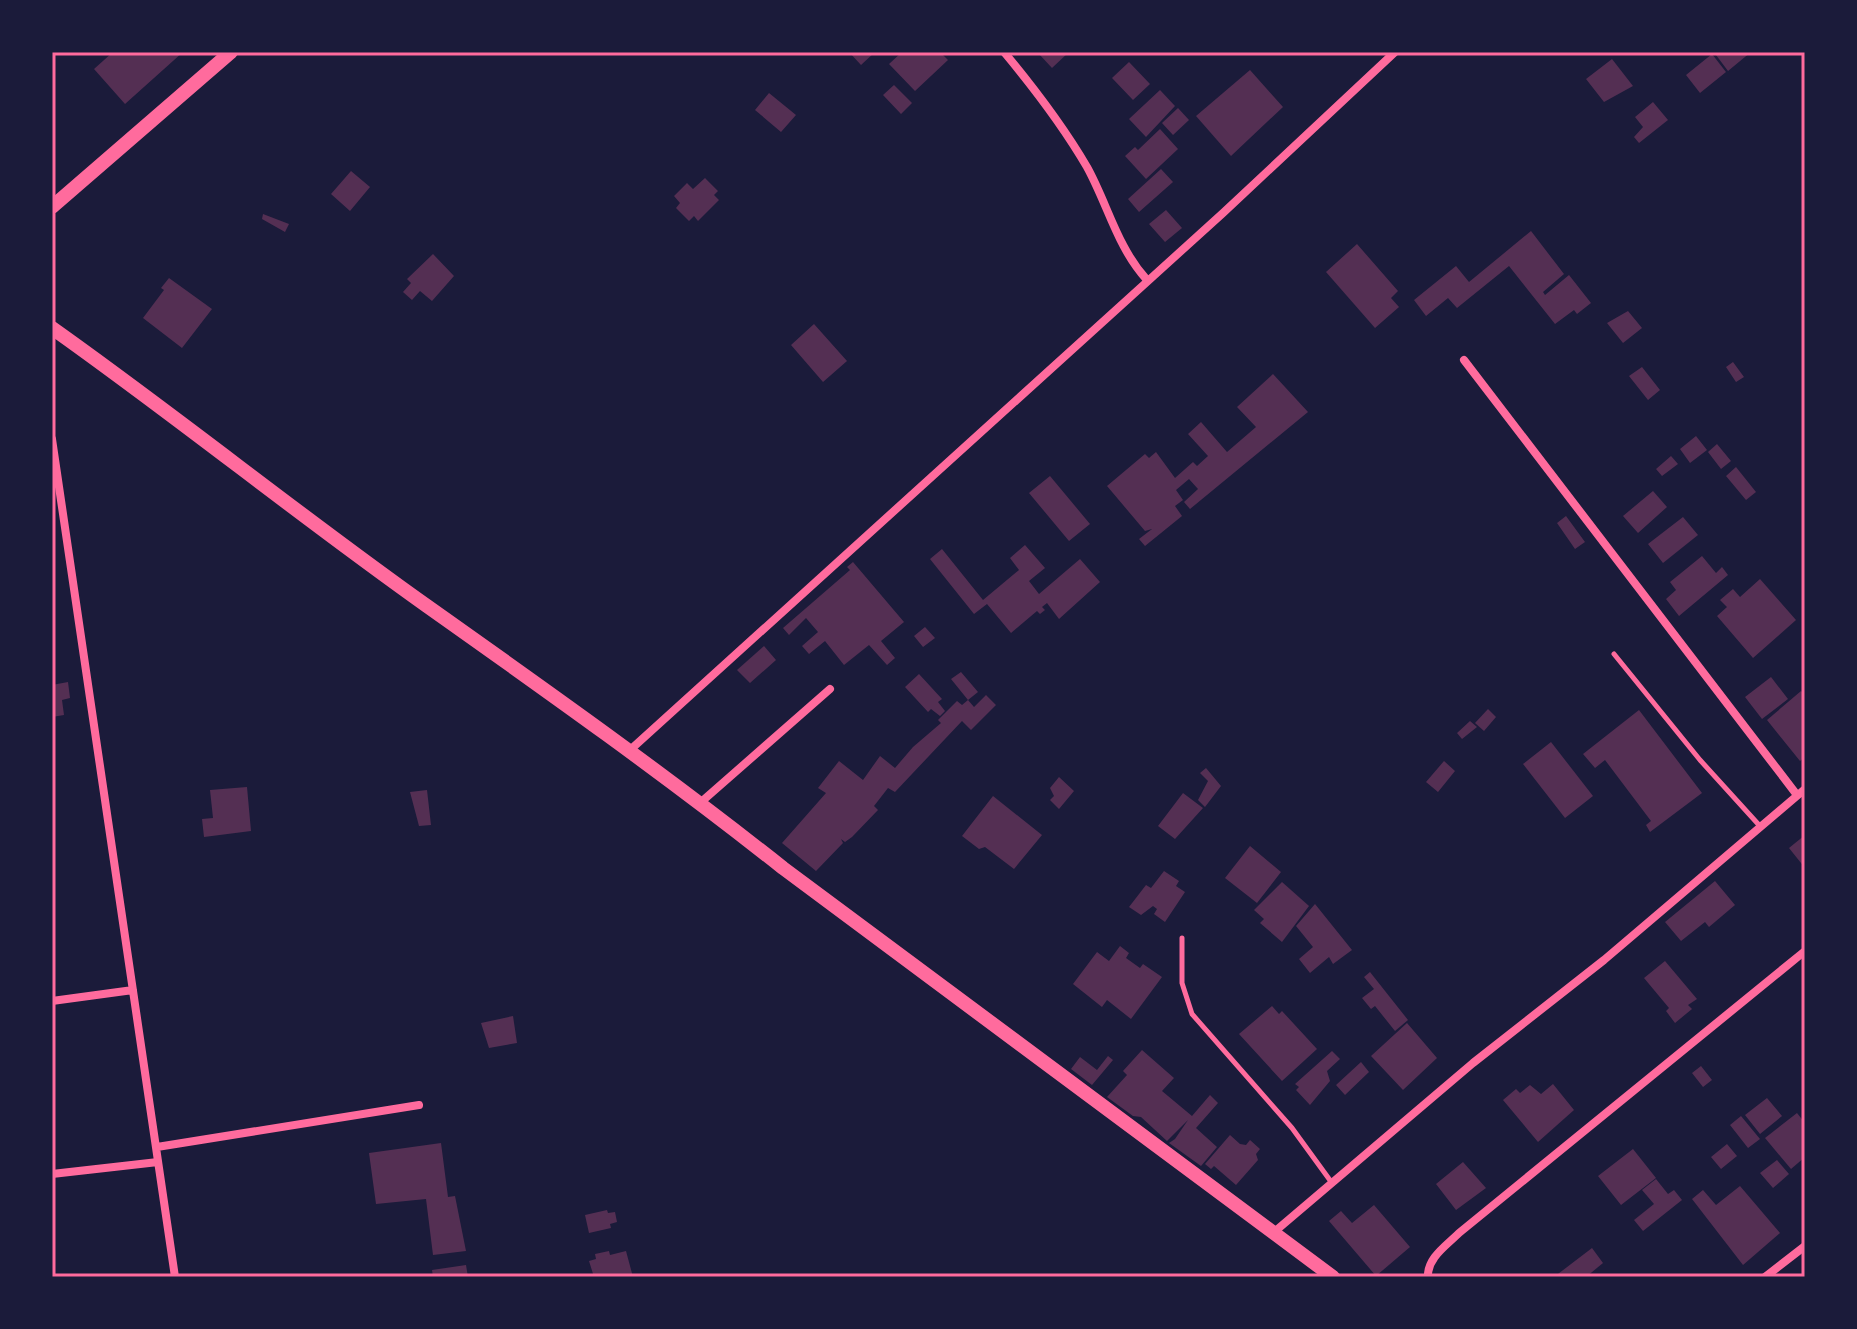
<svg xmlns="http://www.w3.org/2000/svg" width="1857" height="1329" font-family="Figtree,sans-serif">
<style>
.building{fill:#542f53}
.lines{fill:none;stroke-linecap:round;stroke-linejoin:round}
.service{stroke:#ff6b9d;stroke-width:5}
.minor{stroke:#ff6b9d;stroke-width:8}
.tertiary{stroke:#ff6b9d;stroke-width:14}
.neatline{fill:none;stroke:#ff6b9d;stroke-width:3}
</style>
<rect width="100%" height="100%" fill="#1b1b3a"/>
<path class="building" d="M113,52H183L125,104L94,69Z
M849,52H875L861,65Z
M902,52H940L948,60L915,91L889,64Z
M1041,52H1069L1052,68L1039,54Z
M1720,52H1751L1728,71L1716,55Z
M1712,54L1726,72L1700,93L1686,75Z
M1612,59L1633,86L1604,102L1586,79Z
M1129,62L1150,84L1133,100L1112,78Z
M1250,70L1283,107L1231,156L1196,116Z
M894,85L912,103L901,114L883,95Z
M1160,90L1175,106L1146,137L1129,119Z
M769,93L796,115L781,132L755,110Z
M1653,102L1668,120L1639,143L1634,137L1643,127L1635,117Z
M1178,108L1189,120L1173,135L1162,123Z
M1160,129L1178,149L1146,179L1125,156L1135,147L1138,150Z
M1161,169L1173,182L1139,212L1128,199Z
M351,171L370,187L350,211L331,194Z
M705,178L718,191L714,195L719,200L698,221L694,216L689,221L676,208L680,203L674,196L687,183L693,189Z
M1166,210L1182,228L1165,242L1149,224Z
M263,214L289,224L285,232L262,219Z
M1531,231L1564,274L1543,292L1545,295L1569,275L1591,303L1577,314L1574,310L1555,324L1509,266L1457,308L1448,298L1426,316L1414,300L1456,266L1469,282Z
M1357,244L1398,291L1391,298L1399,307L1375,328L1326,272Z
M433,254L454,276L432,301L420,291L412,300L403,292L411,283L407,279Z
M169,278L212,309L182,348L143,318L164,290L161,288Z
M1628,311L1642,328L1623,343L1607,323Z
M814,324L847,361L823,382L791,345Z
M1733,362L1744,377L1736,382L1726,367Z
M1642,367L1660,390L1648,400L1629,376Z
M1273,374L1308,412L1190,509L1184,502L1198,489L1189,479L1176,490L1183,500L1175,506L1182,516L1145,546L1139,539L1152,529L1145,531L1107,486L1145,454L1149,458L1156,452L1175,478L1193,462L1197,466L1208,456L1188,434L1201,422L1227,452L1256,427L1237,407Z
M1696,436L1707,450L1690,463L1680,449Z
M1717,444L1731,461L1721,469L1708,452Z
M1671,456L1678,464L1662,476L1656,469Z
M1736,467L1756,492L1746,500L1726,476Z
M1050,476L1090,524L1069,541L1029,493Z
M1653,491L1667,507L1638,533L1623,516Z
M1566,516L1585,542L1575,549L1557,523Z
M1683,517L1698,535L1663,563L1648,544Z
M1025,545L1045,568L1029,581L1039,594L1080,559L1100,582L1059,619L1047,603L1042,607L1045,610L1040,614L1037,611L1011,633L987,604L974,614L930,559L942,549L983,600L1019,570L1010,558Z
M1702,556L1716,573L1722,567L1728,575L1679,616L1666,599L1676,590L1670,582Z
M853,562L904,622L881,641L895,658L887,665L869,645L844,665L825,641L809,654L802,646L818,632L806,618L789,635L783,628L850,570L847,567Z
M1760,579L1796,620L1753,658L1717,616L1727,607L1720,600L1733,589L1740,597Z
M925,627L935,638L923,647L914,636Z
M764,646L776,660L750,683L737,670Z
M961,672L978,692L968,700L974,707L986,695L996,705L971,730L962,721L895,792L888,788L874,806L878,810L852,837L845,842L841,839L843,843L816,871L782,843L826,793L818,788L839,761L863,780L880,756L895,768L913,747L941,723L938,720L957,701L962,705L968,700L951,679Z
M919,674L942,699L938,702L945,711L940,716L931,709L928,712L905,687Z
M1771,677L1788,699L1762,719L1745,697Z
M68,682L70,698L62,700L64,715L52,717V685Z
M1801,691L1805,695V757L1800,761L1767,720Z
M1488,709L1496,717L1484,731L1475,723Z
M1639,710L1702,793L1650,832L1646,825L1651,821L1605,760L1595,768L1583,754Z
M1470,721L1477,727L1462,739L1457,733Z
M1551,742L1593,796L1565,818L1523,764Z
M1444,761L1455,771L1438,792L1426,782Z
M1206,768L1221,786L1205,807L1198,800L1208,781L1200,773Z
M1059,777L1074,791L1059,809L1050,800L1054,796L1050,788Z
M247,787L251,831L204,837L202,819L213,818L210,790Z
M427,790L431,825L419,826L410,792Z
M1183,793L1203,808L1175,839L1158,826Z
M993,796L1042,835L1014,869L985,847L979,849L962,836Z
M1805,835V868L1789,848Z
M1250,846L1281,872L1257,903L1225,878Z
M1164,871L1179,881L1176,886L1185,892L1165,922L1154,914L1157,909L1153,906L1141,915L1129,907L1146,885L1151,888Z
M1715,881L1735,905L1709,927L1705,922L1681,941L1665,922Z
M1282,882L1309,906L1282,942L1260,923L1264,919L1254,910Z
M1315,904L1352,950L1333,964L1329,957L1310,973L1299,959L1313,947L1296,926Z
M1120,946L1129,953L1126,958L1140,968L1143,964L1162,977L1131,1019L1107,1000L1102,1007L1073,984L1097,952L1109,961Z
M1665,961L1697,999L1688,1005L1692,1009L1675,1023L1666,1011L1669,1008L1644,978Z
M1370,972L1408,1020L1395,1031L1375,1006L1371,1009L1362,998L1374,989L1364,977Z
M1272,1006L1279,1014L1282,1011L1317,1049L1282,1081L1239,1034Z
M513,1016L517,1043L489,1048L481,1023Z
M1407,1023L1437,1058L1403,1090L1371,1056Z
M1142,1050L1174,1078L1162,1091L1192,1116L1210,1095L1218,1103L1196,1128L1217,1147L1201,1166L1169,1143L1175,1139L1188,1120L1167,1141L1141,1117L1133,1116L1107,1097L1127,1075L1123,1071Z
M1332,1051L1340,1059L1327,1071L1330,1081L1310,1105L1296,1090L1299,1087L1295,1084Z
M1108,1056L1113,1060L1092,1085L1071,1069L1080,1057L1097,1070Z
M1361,1062L1369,1072L1345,1095L1336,1085Z
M1701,1066L1712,1080L1703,1087L1692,1073Z
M1553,1084L1574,1110L1538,1142L1503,1100L1516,1089L1520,1093L1530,1085L1541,1094Z
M1767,1098L1782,1116L1760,1134L1745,1115Z
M1797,1113L1805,1123V1157L1791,1169L1765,1138Z
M1741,1116L1760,1139L1748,1148L1730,1125Z
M1230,1135L1240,1144L1246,1145L1250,1140L1260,1149L1256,1154L1258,1160L1236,1185L1214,1166L1211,1169L1205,1164Z
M441,1143L448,1197L455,1196L466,1251L433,1255L426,1199L376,1204L369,1153Z
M1727,1144L1737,1156L1721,1169L1711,1157Z
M1633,1149L1656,1178L1621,1205L1598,1176Z
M1777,1160L1789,1174L1773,1188L1760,1173Z
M1463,1162L1486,1188L1456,1210L1436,1184Z
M1656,1179L1668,1194L1674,1190L1682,1200L1643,1231L1634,1220L1654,1204L1642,1190Z
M1740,1186L1780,1233L1743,1265L1692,1199L1703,1190L1716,1205Z
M1374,1205L1410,1247L1376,1276L1329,1221L1341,1211L1352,1223Z
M607,1210L608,1213L615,1212L617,1222L610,1224L611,1228L589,1233L585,1215Z
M1592,1248L1603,1263L1586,1277H1554Z
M609,1251L610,1255L626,1251L633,1277H594L589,1261L596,1259L595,1254Z
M466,1265L468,1277H433L432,1270Z"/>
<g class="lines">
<path class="service" d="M1614,654L1700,760L1759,825
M1182,938V983L1192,1014L1292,1128L1332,1183"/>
<path class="minor" d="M1004,52C1034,88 1063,126 1087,167C1108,205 1117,247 1147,280
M1464,360L1797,795
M52,439L175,1277
M629,751L1223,213L1395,52
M700,803L830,689
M52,1001L133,990
M157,1147L419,1105
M52,1174L158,1162
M1273,1233L1473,1063L1604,960L1805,789
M1428,1277C1427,1258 1446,1246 1459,1233L1805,951
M1765,1277L1805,1246"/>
<path class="tertiary" d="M52,207L231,52
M52,328C179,418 300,516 427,606C547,691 667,776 783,868L1333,1277"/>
</g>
<rect width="1857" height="1329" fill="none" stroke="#1b1b3a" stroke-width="108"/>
<rect x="54" y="54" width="1749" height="1221" class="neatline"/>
</svg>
